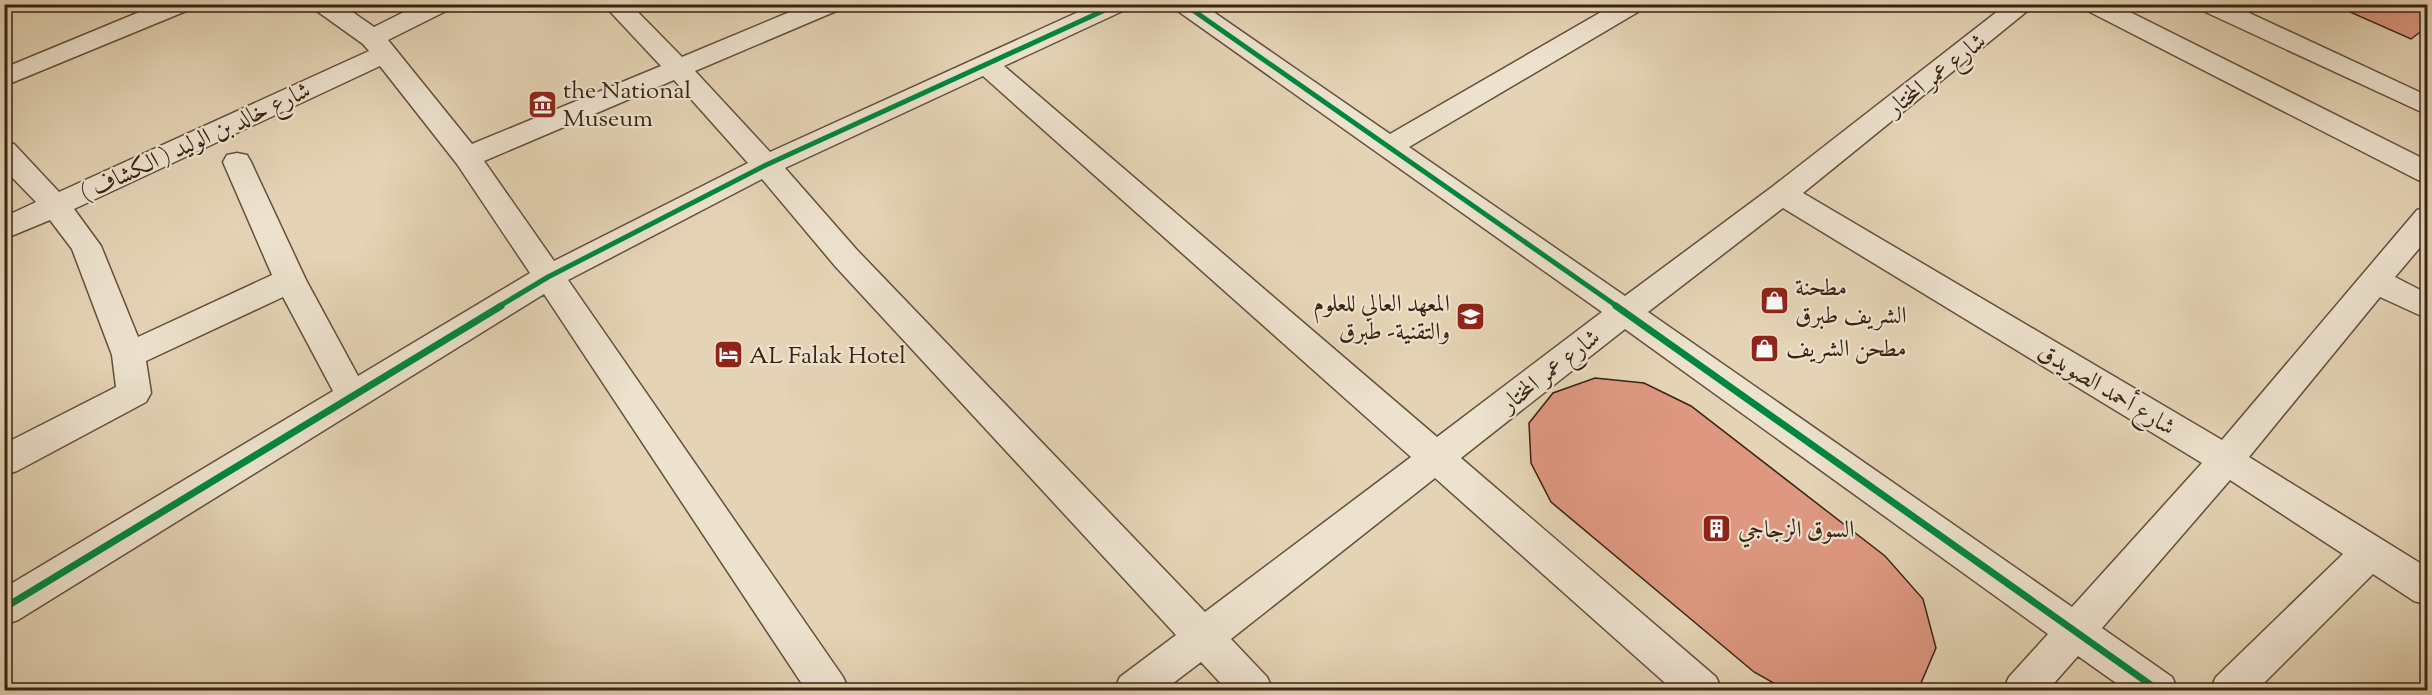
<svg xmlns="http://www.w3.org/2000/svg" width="2432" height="695" font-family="'Sorts Mill Goudy',Amiri,serif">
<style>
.building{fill:#de9780;stroke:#382314;stroke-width:1.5}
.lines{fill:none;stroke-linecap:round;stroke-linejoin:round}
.minor-casing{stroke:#634f3c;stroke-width:3}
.minor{fill:#ede2ce;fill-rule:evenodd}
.cycleway-far1-casing{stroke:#ede2ce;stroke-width:8}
.cycleway-casing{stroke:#ede2ce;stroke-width:10}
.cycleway-far1{stroke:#00873e;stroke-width:5}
.cycleway{stroke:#00873e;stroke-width:7}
.labels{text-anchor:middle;stroke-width:4.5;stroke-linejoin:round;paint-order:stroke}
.street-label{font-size:24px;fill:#382314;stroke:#ede2ce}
.poi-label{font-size:24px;fill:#382314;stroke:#ede2ce;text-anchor:start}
</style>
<rect width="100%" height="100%" fill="#e4d3b4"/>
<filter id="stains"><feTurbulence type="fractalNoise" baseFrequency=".00333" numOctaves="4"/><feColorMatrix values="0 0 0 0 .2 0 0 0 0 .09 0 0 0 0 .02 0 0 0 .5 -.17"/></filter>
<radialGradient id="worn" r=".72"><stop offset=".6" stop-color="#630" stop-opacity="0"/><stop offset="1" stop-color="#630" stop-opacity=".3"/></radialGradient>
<path class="building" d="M2332,4H2428V26L2411,39Z
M1595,378L1644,383L1691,406L1885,556L1923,599L1936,648L1918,690H1786L1754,672L1551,502L1531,463L1529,423L1553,393Z"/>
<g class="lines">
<defs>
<path id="minor" d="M159,4H194L191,9L4,86V68Z
M311,4H341L374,27L420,4H453L450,9L388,40L472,144L661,66L603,4H630L682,57L809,4H844L841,9L695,71L770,152L1096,4H1130L1127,9L1004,66L1437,437L1602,312L1175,9L1172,4H1202L1390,134L1615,4H1646L1643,9L1409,147L1625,296L1772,187L2007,4H2036L1803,193L2222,440L2417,210L2428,207V238L2395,277L2428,294V319L2380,297L2249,457L2428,568V605L2414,601L2373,574L2257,690H2210L2216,677L2343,554L2230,480L2102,628L2172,677L2178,690H2126L2078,656L2048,690H2003L2009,677L2048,634L1625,329L1461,458L1716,677L1722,690H1673L1435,478L1231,639L1267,677L1273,690H1227L1201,662L1164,690H1114L1120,677L1176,635L835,266L762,179L568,280L843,677L849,690H806L544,294L18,620L4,625V588L333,391L283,297L146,361L151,393L146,402L17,471L4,475V444L116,387L112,355L72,249L50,220L4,239V217L36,202L4,169V142L14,144L59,192L369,51L363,44L314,9ZM380,66L457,164L530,273L358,376L306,280L251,162L247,155L237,153L227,155L223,162L272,275L138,337L101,246L74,209ZM983,76L1411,457L1205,612L857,250L785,168ZM674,80L748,163L554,261L484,161ZM1783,208L2202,463L2072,607L1648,312Z
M2081,4H2114L2428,161V182L2418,180L2084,9Z
M2196,4H2230L2428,96V115L2199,9Z"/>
</defs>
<use href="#minor" class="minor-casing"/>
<use href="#minor" class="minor"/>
<defs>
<path id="cycleway-far1" d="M1184,4L1618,307
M498,307L548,277L766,165L1118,4"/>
<path id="cycleway" d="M1616,306L2158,690
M4,608L501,306"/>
</defs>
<use href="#cycleway-far1" class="cycleway-far1-casing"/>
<use href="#cycleway" class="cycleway-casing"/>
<use href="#cycleway-far1" class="cycleway-far1"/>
<use href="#cycleway" class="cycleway"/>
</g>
<defs>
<symbol id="museum-square" viewBox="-11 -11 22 22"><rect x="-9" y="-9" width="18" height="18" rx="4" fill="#8f2418" stroke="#ede2ce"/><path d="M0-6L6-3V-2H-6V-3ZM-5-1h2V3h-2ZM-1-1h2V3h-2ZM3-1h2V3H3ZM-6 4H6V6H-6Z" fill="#fff"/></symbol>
<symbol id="shop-square" viewBox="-11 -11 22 22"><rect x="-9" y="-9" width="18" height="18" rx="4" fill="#8f2418" stroke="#ede2ce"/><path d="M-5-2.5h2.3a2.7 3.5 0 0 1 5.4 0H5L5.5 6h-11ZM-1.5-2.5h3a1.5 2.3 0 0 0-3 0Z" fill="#fff"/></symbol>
<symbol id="university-square" viewBox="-11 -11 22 22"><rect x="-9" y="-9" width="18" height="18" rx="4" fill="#8f2418" stroke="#ede2ce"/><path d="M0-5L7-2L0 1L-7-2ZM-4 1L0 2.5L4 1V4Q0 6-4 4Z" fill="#fff"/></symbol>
<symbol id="hotel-square" viewBox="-11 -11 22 22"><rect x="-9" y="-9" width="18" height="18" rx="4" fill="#8f2418" stroke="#ede2ce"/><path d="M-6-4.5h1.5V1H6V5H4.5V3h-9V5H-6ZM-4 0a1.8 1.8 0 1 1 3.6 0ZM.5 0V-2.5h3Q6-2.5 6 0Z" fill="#fff"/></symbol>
<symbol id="building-square" viewBox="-11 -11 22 22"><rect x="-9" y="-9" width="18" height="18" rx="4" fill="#8f2418" stroke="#ede2ce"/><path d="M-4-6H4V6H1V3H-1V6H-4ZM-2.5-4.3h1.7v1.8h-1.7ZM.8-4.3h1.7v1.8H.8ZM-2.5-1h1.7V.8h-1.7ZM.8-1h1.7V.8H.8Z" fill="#fff"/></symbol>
</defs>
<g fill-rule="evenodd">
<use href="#museum-square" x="526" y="88" width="33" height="33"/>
<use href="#shop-square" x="1758" y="284" width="33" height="33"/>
<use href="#university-square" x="1454" y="300" width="33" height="33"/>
<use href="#shop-square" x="1748" y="332" width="33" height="33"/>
<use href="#hotel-square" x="712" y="338" width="33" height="33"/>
<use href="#building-square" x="1700" y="512" width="33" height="33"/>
</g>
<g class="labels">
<g class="street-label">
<text transform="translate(1936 74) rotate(-38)" y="8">شارع عمر المختار</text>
<text transform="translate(195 141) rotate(-25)" y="8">شارع خالد بن الوليد ( الكشاف )</text>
<text transform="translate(1550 370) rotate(-38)" y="8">شارع عمر المختار</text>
<text transform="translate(2107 389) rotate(31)" y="8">شارع أحمد الصويدق</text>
</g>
<g class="poi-label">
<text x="563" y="98">the National<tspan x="563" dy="28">Museum</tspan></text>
<text x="1795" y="295">مطحنة<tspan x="1795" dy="28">الشريف طبرق</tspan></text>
<text x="1450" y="311" text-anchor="end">المعهد العالي للعلوم<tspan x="1450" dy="28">والتقنية- طبرق</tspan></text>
<text x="1786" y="356">مطحن الشريف</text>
<text x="749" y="363">AL Falak Hotel</text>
<text x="1738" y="537">السوق الزجاجي</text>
</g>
</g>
<rect width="2432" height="695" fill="none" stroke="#e4d3b4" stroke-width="24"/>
<rect x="6" y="6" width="2420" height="683" fill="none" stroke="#382314" stroke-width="3"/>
<rect x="12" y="12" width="2408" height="671" fill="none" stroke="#382314" stroke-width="1.5"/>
<rect width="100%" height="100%" filter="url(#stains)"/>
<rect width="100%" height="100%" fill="url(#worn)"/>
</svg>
